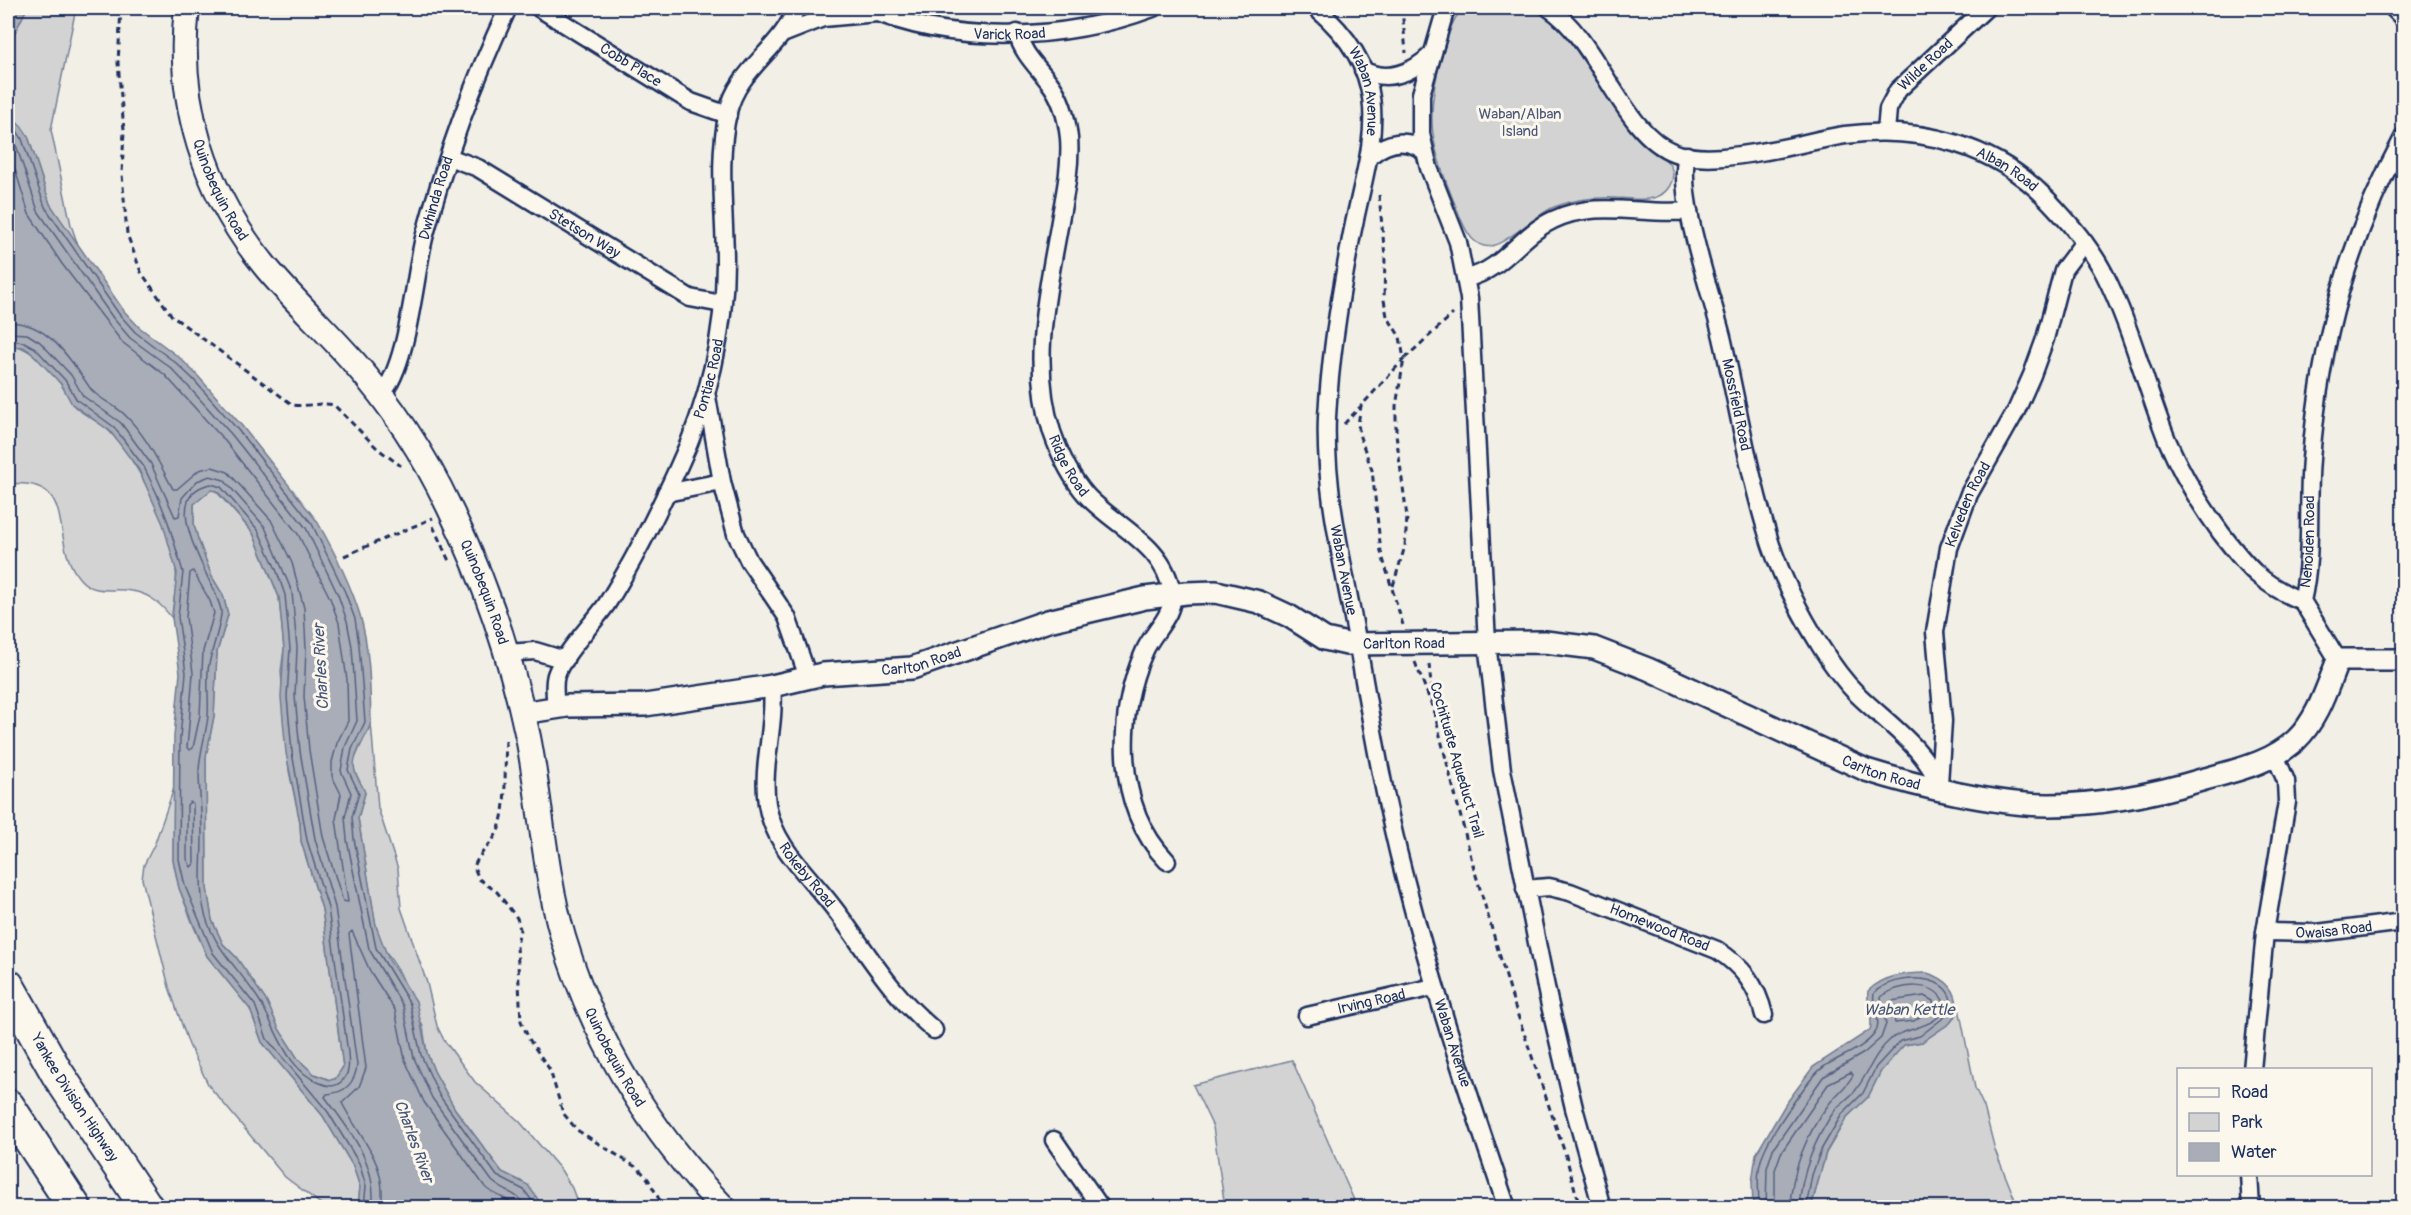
<svg xmlns="http://www.w3.org/2000/svg" width="2411" height="1215" font-family="Pangolin,sans-serif">
<style>
.green{fill:#d2d3d2;stroke:#768198;stroke-width:1.5}
.water{fill:#a9adb7;stroke:#707b93;stroke-width:1.5;fill-rule:evenodd}
.lines{fill:none;stroke-linecap:round;stroke-linejoin:round}
.shore{stroke:#546182;stroke-width:1.5}
.minor-casing{stroke:#1b2f5e;stroke-width:21}
.tertiary-casing{stroke:#1b2f5e;stroke-width:26}
.secondary-casing{stroke:#1b2f5e;stroke-width:28}
.motorway-casing{stroke:#1b2f5e;stroke-width:36}
.path{stroke:#1b2f5e;stroke-width:3;stroke-dasharray:6 4.5;stroke-linecap:butt}
.minor{stroke:#fbf7ec;stroke-width:16}
.tertiary{stroke:#fbf7ec;stroke-width:21}
.secondary{stroke:#fbf7ec;stroke-width:24}
.motorway{stroke:#fbf7ec;stroke-width:32}
.labels{text-anchor:middle;stroke-width:6;stroke-linejoin:round;paint-order:stroke}
.street-label{font-size:15px;fill:#1b2f5e;stroke:#fbf7ec}
.park-label{font-size:15px;fill:#49587b;stroke:#fbf7ec}
.water-label{font-size:16px;font-style:italic;fill:#465579;stroke:#fbf7ec}
</style>
<rect width="100%" height="100%" fill="#f2efe6"/>
<filter id="ink" filterUnits="userSpaceOnUse"><feTurbulence type="fractalNoise" baseFrequency=".0167" numOctaves="2"/><feDisplacementMap in="SourceGraphic" scale="12" xChannelSelector="R" yChannelSelector="G"/><feConvolveMatrix kernelMatrix="1 2 1 2 8 2 1 2 1" color-interpolation-filters="sRGB"/></filter>
<g filter="url(#ink)">
<path class="green" d="M27,8H76L51,130L71,225L80,251L50,204L28,136L22,127L8,115V46Z
M1464,8C1482,8 1517,3 1533,8C1567,19 1613,102 1634,133C1644,145 1664,154 1671,167C1677,180 1667,195 1653,198C1642,201 1629,198 1617,198C1596,197 1574,199 1554,207C1535,215 1500,251 1484,246C1468,242 1462,221 1456,207C1431,145 1423,118 1443,52C1448,37 1451,19 1464,8Z
M15,345C36,351 53,373 65,390C68,395 70,401 74,406C85,417 101,421 111,433C138,462 174,533 176,572C178,588 172,602 172,618C161,604 149,593 131,591C112,587 95,596 80,579C47,541 81,477 8,484V346Z
M211,490L216,491L253,533L279,597L284,649L281,671L289,771L300,822L301,841L322,909L343,1067L336,1079L330,1080L314,1074L298,1059L279,1029L267,1002L236,957L223,944L212,920L207,888L206,757L214,716L217,652L228,615L223,595L212,577L198,539L194,525V504Z
M371,722L378,808L398,869L401,908L427,983L437,1026L444,1040L475,1082L520,1122L561,1170L572,1188L579,1207C564,1207 554,1202 539,1201L521,1181L502,1172L455,1109L434,1071L427,1053L423,1027L400,973L382,946L376,926L358,818L365,793L354,770V761Z
M174,788L173,860L179,888L194,927L207,956L250,1009L262,1042L323,1116L353,1166L360,1187L358,1207H325L285,1177L209,1086L189,1045L169,987L142,879L144,865L155,843Z
M1958,1003L1975,1088L1984,1107L1995,1150L2018,1207L1811,1208L1826,1153L1847,1117L1868,1097L1881,1071L1898,1050L1904,1045L1922,1042L1950,1023L1957,1014Z
M1292,1060L1357,1207H1225L1213,1127L1193,1085Z"/>
<path class="water" d="M8,8H27L8,46Z
M8,115L22,127L28,136L50,204L124,311L139,327L180,358L197,375L242,426L317,521C334,551 350,582 360,615C370,649 370,687 371,722C368,738 350,754 355,771C357,779 363,785 365,793L358,818L376,926L389,960L416,1001L427,1053L434,1071L455,1109L502,1172L528,1185L539,1201L549,1202L560,1207H358L360,1187L353,1166L323,1116L262,1042L250,1009L207,956L179,888L173,860L174,736L180,673L172,618L177,573L163,524L139,470L110,431L72,404L61,384L31,352L23,347L8,346ZM211,490L217,491L253,533L279,597L284,649L281,697L286,753L300,822L301,841L322,909L343,1067L335,1079L330,1080L314,1074L298,1059L279,1029L267,1002L236,957L223,944L212,920L207,888L206,757L214,716L217,652L228,615L223,595L212,577L198,539L194,525V504Z
M1927,973C1948,979 1959,992 1957,1014L1950,1023L1922,1042L1904,1045L1881,1071L1868,1097L1847,1117L1826,1152L1811,1207H1753L1752,1182L1756,1154L1785,1105L1813,1067L1870,1030C1874,1017 1866,1005 1868,991C1884,975 1906,973 1927,973Z"/>
<g class="lines">
<path class="shore" d="M8,125L17,131L22,139L45,207L119,314L135,332L176,363L193,379L238,430L312,524L345,592L355,619L359,645L365,722L352,749L348,770L359,793L352,817L354,839L376,948L410,1004L421,1055L439,1095L497,1176L524,1190L536,1206L545,1208
M8,134L15,142L38,211L113,318L130,338L171,368L187,385L232,435L306,528L338,595L347,621L352,647L357,721L345,747L341,771L351,793L345,817L347,840L369,949L403,1006L414,1058L432,1098L492,1181C505,1193 516,1191 527,1208
M8,147L29,214L62,264L122,342L165,375L225,441L298,534L330,598L339,623L347,680L348,721L337,743L332,762V776L341,794L336,819L348,902L343,901L323,837L309,750L304,696L306,649L304,608L292,563L271,520L228,472L212,467L199,470L177,489H173C159,463 147,437 126,416C117,406 95,397 90,388C72,361 46,319 8,323
M8,333L27,334L40,342L71,375L83,396L121,423L151,464L175,517L179,516L182,498L197,481L210,476L224,480L265,527L292,592L297,648L295,696L300,751L315,839L335,907L357,1065C355,1083 345,1093 327,1094L325,1097C349,1129 379,1166 372,1208
M8,340L24,342L35,348L65,380L77,400L114,427L144,467L157,494L168,522L183,572L178,617L186,673L180,737L179,859L185,886L213,953L255,1005L267,1039L328,1112L359,1163L366,1186L364,1208
M211,484L221,487L258,530L276,569L285,595L290,649L287,697L292,752L307,840L328,908L348,1053C349,1064 350,1074 341,1082C334,1088 327,1086 320,1083C287,1070 278,1033 262,1005C242,970 210,947 203,905C199,883 202,860 202,838C202,815 199,792 199,770C200,751 206,735 208,716C209,701 207,686 208,671C209,656 223,620 221,610C216,582 152,495 211,484Z
M193,571L210,601L214,613L203,651L200,715L193,748L190,750L187,748L188,737L193,673L186,617L190,573Z
M190,802L193,804L194,864L191,867L187,859V805Z
M1924,996L1933,1001L1934,1007L1914,1021L1895,1023L1891,1001Z
M381,1208C388,1163 361,1140 342,1103L359,1087L366,1068L349,934L352,931L370,971L395,1010L405,1060L424,1102L485,1187C494,1196 510,1198 516,1208
M1759,1208C1759,1191 1756,1173 1762,1157C1767,1139 1809,1076 1825,1066C1840,1056 1864,1049 1875,1033C1883,1021 1871,1007 1874,993C1895,972 1958,971 1951,1012L1920,1036L1900,1041L1876,1067L1863,1093L1842,1114L1821,1150L1812,1175L1806,1208
M1766,1208L1767,1168L1773,1149L1823,1077L1864,1053L1881,1038L1886,1024L1881,997C1898,983 1936,980 1944,1003C1943,1029 1905,1026 1891,1039C1873,1054 1868,1075 1855,1091C1849,1098 1841,1103 1835,1110C1815,1138 1801,1174 1799,1208
M1775,1208V1170L1781,1153L1829,1083L1851,1072L1853,1075C1847,1087 1837,1093 1829,1104C1807,1132 1791,1172 1790,1208"/>
<defs>
<g id="minor">
<path id="s1" d="M539,8L691,102L728,115"/>
<path id="s2" d="M866,8C954,46 1065,41 1153,8"/>
<path id="s3" d="M1316,8C1404,83 1367,150 1350,244C1339,301 1330,359 1327,417C1324,490 1343,563 1356,634C1370,716 1384,799 1405,879C1434,991 1470,1099 1507,1208"/>
<path d="M1446,8L1421,94V134L1429,168L1458,242L1469,298L1487,643L1502,770L1548,997L1574,1108L1602,1208"/>
<path id="s4" d="M1549,8C1599,41 1622,134 1675,153C1702,162 1738,156 1766,151C1792,147 1819,139 1845,135C1920,125 1995,145 2048,200C2069,222 2090,246 2104,273C2131,326 2145,385 2167,440C2181,473 2200,504 2221,533C2247,567 2262,585 2302,601"/>
<path d="M2393,8L2404,19"/>
<path d="M785,33L823,18L877,13"/>
<path id="s5" d="M1017,33C1023,54 1036,65 1049,82C1061,97 1067,119 1069,138C1071,163 1066,189 1061,215C1049,286 1029,360 1052,432C1060,455 1071,478 1087,496C1116,527 1165,545 1172,593C1175,614 1153,632 1145,650C1115,714 1115,808 1167,861"/>
<path d="M1363,70C1387,83 1412,73 1431,55"/>
<path id="s6" d="M1886,132L1888,109L1898,90L1986,8"/>
<path d="M1371,155C1387,142 1406,137 1424,151"/>
<path id="s7" d="M1687,155C1676,197 1711,292 1722,337C1738,406 1749,477 1771,545C1783,580 1801,615 1821,647C1831,663 1843,680 1857,694C1883,720 1930,751 1939,788"/>
<path id="s8" d="M449,157L478,168L690,298L722,304"/>
<path d="M1467,278C1503,270 1520,235 1553,220C1597,199 1643,216 1689,211"/>
<path id="s9" d="M381,395C408,366 414,279 424,238C445,159 473,82 508,8"/>
<path d="M707,397L722,482L736,534L749,561L787,617L808,677"/>
<path d="M666,493L722,482"/>
<path d="M508,653L535,651L565,660"/>
<path id="s10" d="M2338,660L2302,601C2313,554 2307,507 2311,459C2320,342 2348,240 2404,136"/>
<path id="s11" d="M772,686C776,726 761,765 767,804C774,847 808,874 833,907C868,952 888,992 934,1030"/>
<path id="s12" d="M556,707C555,697 553,685 556,675C563,654 592,625 606,605C633,563 657,514 678,468C708,405 725,332 725,262C725,213 717,161 728,112C738,68 782,49 796,8"/>
<path id="s13" d="M1939,784L1943,721L1935,632L1949,548L1969,494L2016,411L2032,375L2045,339L2063,270L2084,242"/>
<path id="s14" d="M1525,889L1549,887L1570,892L1717,950C1742,966 1757,985 1764,1015"/>
<path id="s15" d="M2265,932L2317,933L2404,922"/>
<path id="s16" d="M1307,1016L1434,987"/>
<path d="M2252,1070L2265,932L2287,802L2286,781L2275,755"/>
<path d="M1054,1140L1101,1208"/>
<path d="M2249,1174L2251,1208"/>
</g>
<g id="tertiary">
<path id="s17" d="M522,713L567,706L645,705L772,686L823,674L912,668L1048,621L1145,598L1186,593L1216,592L1259,602L1289,616L1325,639L1347,644L1545,642L1594,648L1648,669L1866,770C1917,786 1996,805 2049,805C2102,805 2155,794 2205,779C2237,770 2271,763 2296,740C2318,719 2327,687 2338,660H2404"/>
</g>
<g id="secondary">
<path id="s18" d="M187,8C176,102 205,193 265,266C292,299 324,328 352,360C391,404 424,454 449,507C485,580 511,657 528,737C541,803 544,871 563,937C593,1038 650,1132 724,1208"/>
</g>
<g id="motorway">
<path id="s19" d="M8,986L57,1073L147,1208"/>
<path d="M8,1106L75,1208"/>
</g>
</defs>
<use href="#minor" class="minor-casing"/>
<use href="#tertiary" class="tertiary-casing"/>
<use href="#secondary" class="secondary-casing"/>
<use href="#motorway" class="motorway-casing"/>
<path class="path" d="M121,8L118,63L124,130L122,174L127,234L141,272L172,316L293,405C307,407 320,402 334,405L378,449L401,466
M1402,8L1406,53
M1379,195L1385,257L1384,300L1387,316L1400,337L1404,359L1361,406L1358,424L1360,437L1372,470L1381,552L1403,625
M1344,424L1360,407
M433,526L449,561
M344,556L433,518
M1393,586L1405,546L1407,517L1396,434V406L1404,359L1453,314
M1415,662L1433,708L1473,865L1514,1004L1566,1156L1580,1208
M1429,664L1433,705
M506,741C504,766 508,811 497,833C490,846 479,853 474,867L479,879L497,892L517,918L520,929L517,946L521,1021L529,1039L550,1070L563,1113L577,1130L639,1169L648,1179L664,1208"/>
<use href="#minor" class="minor"/>
<use href="#tertiary" class="tertiary"/>
<use href="#secondary" class="secondary"/>
<use href="#motorway" class="motorway"/>
</g>
</g>
<g class="labels">
<g class="street-label">
<text dy="5" stroke="none"><textPath href="#s2" startOffset="147">Varick Road</textPath></text>
<text dy="5" stroke="none"><textPath href="#s6" startOffset="82">Wilde Road</textPath></text>
<text dy="5" stroke="none"><textPath href="#s1" startOffset="108">Cobb Place</textPath></text>
<text dy="5" stroke="none"><textPath href="#s3" startOffset="100">Waban Avenue</textPath></text>
<text dy="5" stroke="none"><textPath href="#s4" startOffset="537">Alban Road</textPath></text>
<text dy="5" stroke="none"><textPath href="#s18" startOffset="188">Quinobequin Road</textPath></text>
<text dy="5" stroke="none"><textPath href="#s9" startOffset="206">Dwhinda Road</textPath></text>
<text dy="5" stroke="none"><textPath href="#s8" startOffset="156">Stetson Way</textPath></text>
<text dy="5" stroke="none"><textPath href="#s12" startOffset="368">Pontiac Road</textPath></text>
<text dy="5" stroke="none"><textPath href="#s7" startOffset="256">Mossfield Road</textPath></text>
<text dy="5" stroke="none"><textPath href="#s5" startOffset="454">Ridge Road</textPath></text>
<text dy="5" stroke="none"><textPath href="#s13" startOffset="285">Kelveden Road</textPath></text>
<text dy="5" stroke="none"><textPath href="#s10" startOffset="129">Nehoiden Road</textPath></text>
<text dy="5" stroke="none"><textPath href="#s3" startOffset="585">Waban Avenue</textPath></text>
<text dy="5" stroke="none"><textPath href="#s18" startOffset="674">Quinobequin Road</textPath></text>
<text dy="5" stroke="none"><textPath href="#s17" startOffset="908">Carlton Road</textPath></text>
<text dy="5" stroke="none"><textPath href="#s17" startOffset="404">Carlton Road</textPath></text>
<text transform="translate(1457 760) rotate(74)" y="5">Cochituate Aqueduct Trail</text>
<text dy="5" stroke="none"><textPath href="#s17" startOffset="1412">Carlton Road</textPath></text>
<text dy="5" stroke="none"><textPath href="#s11" startOffset="201">Rokeby Road</textPath></text>
<text dy="5" stroke="none"><textPath href="#s14" startOffset="142">Homewood Road</textPath></text>
<text dy="5" stroke="none"><textPath href="#s15" startOffset="69">Owaisa Road</textPath></text>
<text dy="5" stroke="none"><textPath href="#s16" startOffset="66">Irving Road</textPath></text>
<text dy="5" stroke="none"><textPath href="#s3" startOffset="1071">Waban Avenue</textPath></text>
<text dy="5" stroke="none"><textPath href="#s18" startOffset="1160">Quinobequin Road</textPath></text>
<text dy="5" stroke="none"><textPath href="#s19" startOffset="130">Yankee Division Highway</textPath></text>
</g>
<g class="park-label">
<text x="1520" y="119">Waban/Alban<tspan x="1520" dy="17">Island</tspan></text>
</g>
<g class="water-label">
<text transform="translate(320 667) rotate(-93)" y="6">Charles River</text>
<text x="1909" y="1015">Waban Kettle</text>
<text transform="translate(415 1141) rotate(70)" y="6">Charles River</text>
</g>
</g>
<rect width="2411" height="1215" fill="none" stroke="#fbf7ec" stroke-width="30"/>
<rect x="15" y="15" width="2381" height="1185" fill="none" stroke="#1b2f5e" stroke-width="2" filter="url(#ink)"/>
<rect x="2177" y="1068" width="195" height="108" fill="#fbf7ec" stroke="#a1a7b3" stroke-width="1.5"/>
<rect x="2189" y="1088" width="30" height="9" fill="#fbf7ec" stroke="#a1a7b3" stroke-width="1.5"/>
<text x="2231" y="1098" font-size="18" fill="#1b2f5e">Road</text>
<rect x="2189" y="1113" width="30" height="18" fill="#d2d3d2" stroke="#a1a7b3" stroke-width="1.5"/>
<text x="2231" y="1128" font-size="18" fill="#1b2f5e">Park</text>
<rect x="2189" y="1143" width="30" height="18" fill="#a9adb7" stroke="#a1a7b3" stroke-width="1.5"/>
<text x="2231" y="1158" font-size="18" fill="#1b2f5e">Water</text>
</svg>
